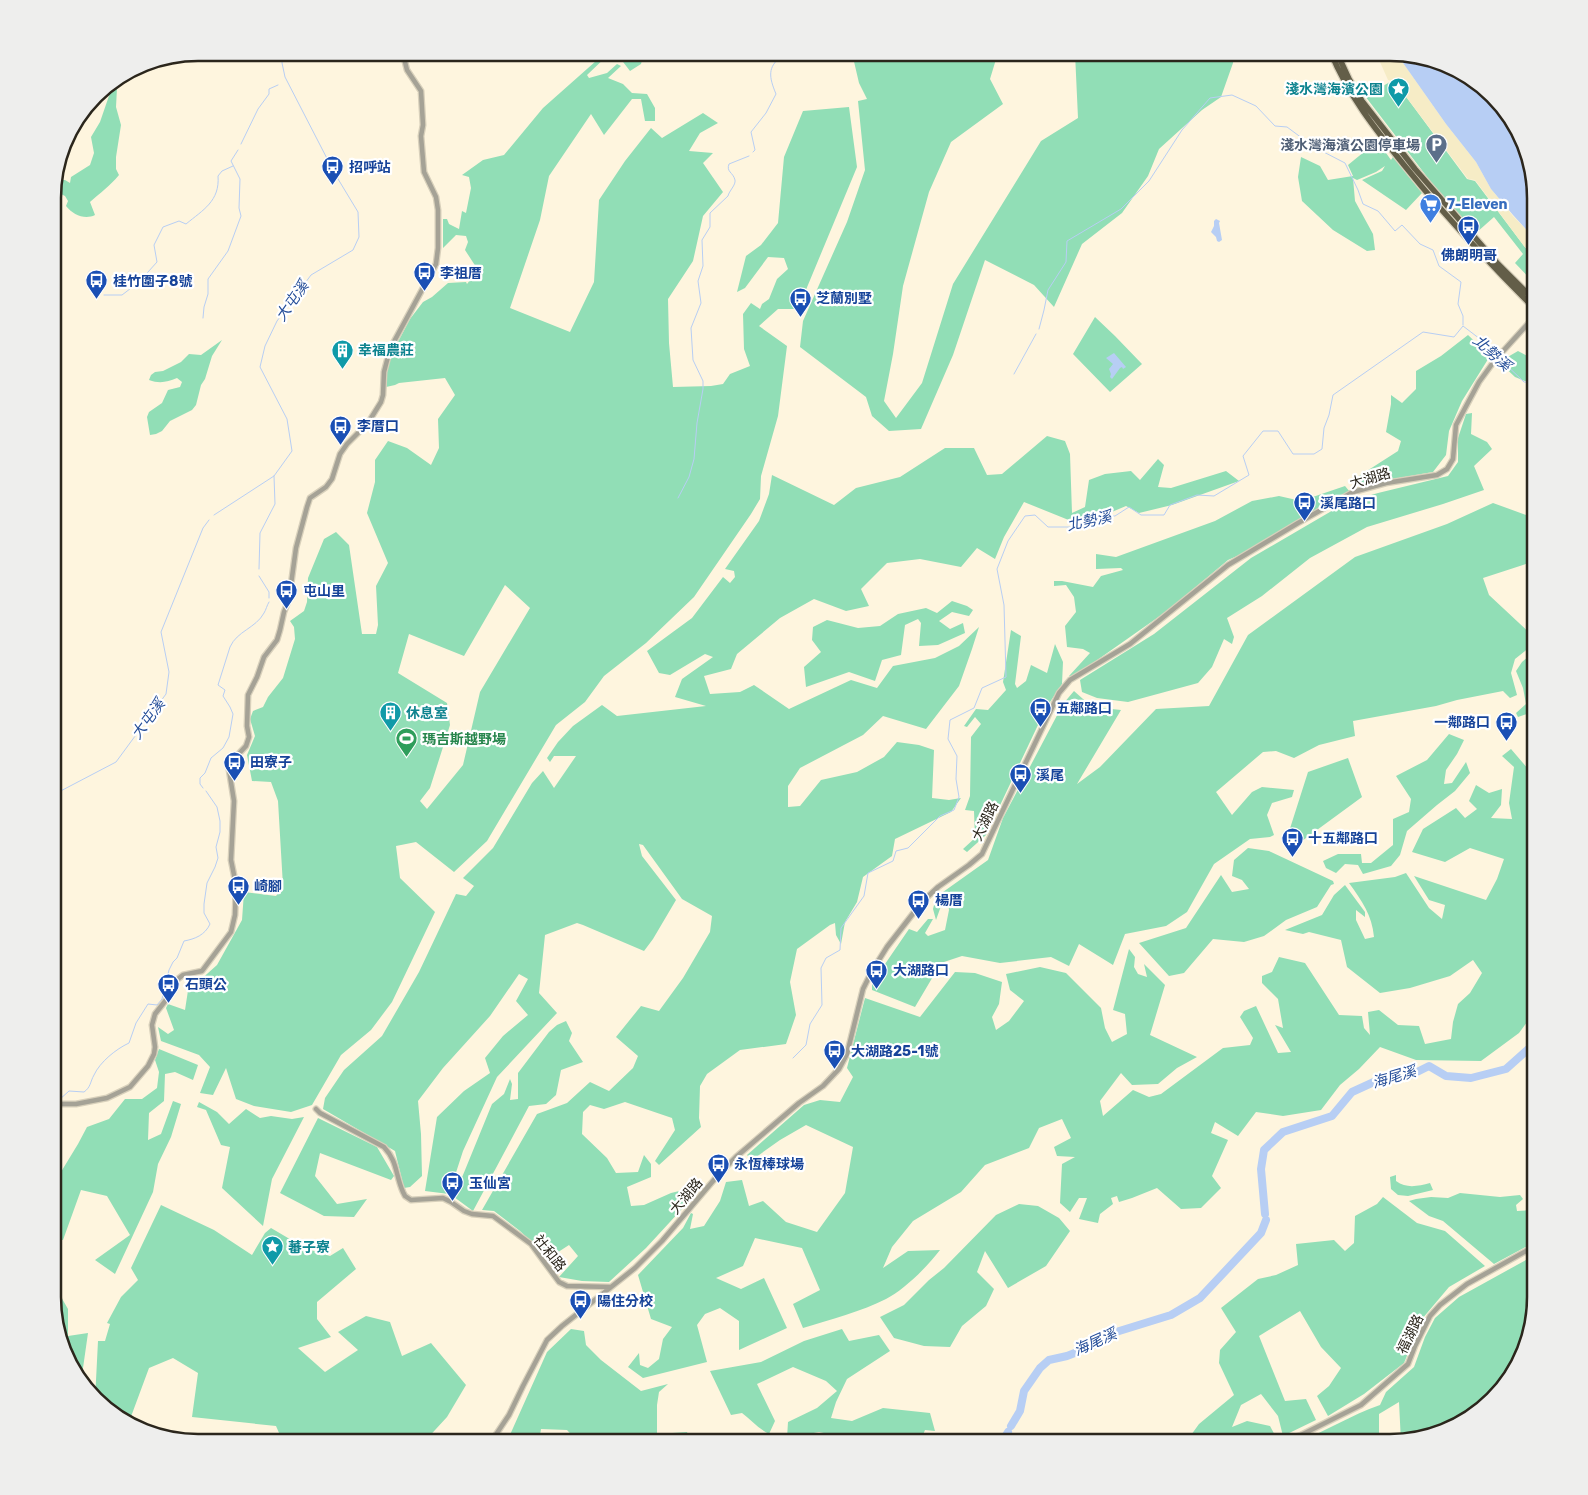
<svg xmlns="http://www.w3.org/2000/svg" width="1588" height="1495" font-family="Rubik,'Noto Sans TC',sans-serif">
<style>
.green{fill:#91deb6;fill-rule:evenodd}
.sand{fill:#f6ecc6}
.water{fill:#b7cef4}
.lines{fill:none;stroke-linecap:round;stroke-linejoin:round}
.stream{stroke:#b7cef4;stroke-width:1}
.river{stroke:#b7cef4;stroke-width:8}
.minor-casing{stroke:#d8d0bb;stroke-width:7}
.major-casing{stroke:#d8d0bb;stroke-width:8}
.minor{stroke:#a5a296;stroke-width:4.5}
.major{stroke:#635e48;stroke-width:5.5}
.labels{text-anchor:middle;stroke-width:4.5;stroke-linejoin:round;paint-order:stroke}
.culture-label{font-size:14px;font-weight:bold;fill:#0d838f;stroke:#fff;text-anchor:start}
.service-label{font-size:14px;font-weight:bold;fill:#4e5e75;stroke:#fff;text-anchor:end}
.transit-label{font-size:14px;font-weight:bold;fill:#164399;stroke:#fff;text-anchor:start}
.shop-label{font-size:14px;font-weight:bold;fill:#366cbe;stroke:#fff;text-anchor:start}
.street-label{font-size:14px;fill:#2b261c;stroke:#fff}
.leisure-label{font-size:14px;font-weight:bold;fill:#27864d;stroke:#fff;text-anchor:start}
.water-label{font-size:15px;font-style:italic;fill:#254e99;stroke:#fff}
.rim{fill:none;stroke:#2b261c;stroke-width:2.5}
</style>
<rect width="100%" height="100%" fill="#fef5de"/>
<path class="green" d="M605,53H644L641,64L630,71L620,58L609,54L587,75L589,78L607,73L617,64L621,66L608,78L623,84L632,93L647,94L655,108V121H645L641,99H632L604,135L591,114L549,176L540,220L510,308L570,332L594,282L599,200L625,161L651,128L662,138L703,113L718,123L700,133L689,151L713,153L703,163L723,192L703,216L693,261L668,299L669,343L673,387L711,386L723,384L730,374L750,366L744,349L743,314L751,303L760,309L762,304L769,299L777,279L788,269L784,258L768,257L745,288L737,292L746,256L761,245L778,223L784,157L803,111L849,107L857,167L798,309H778L759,326L787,346L778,416L761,476L760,499L751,514L694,597L646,643L604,676L585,702L556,725L487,841L454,872L416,842L396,846L400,878L435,912L392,1002L371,1030L341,1055L312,1105L291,1112L254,1106L236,1099L226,1068L213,1095L200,1093L210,1067L199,1055L161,1041L158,1027L168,1034L174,1030L166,1008L168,1004L185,1010L189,984L198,982L217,965L242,920L244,892L276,896L283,886L278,801L271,782L252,781L247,755L255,736L250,719L253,711L263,707L268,697L283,678L295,639L294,627L290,621L304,611L307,602L308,578L324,539L336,532L349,545L362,634H376L378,625L376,586L388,563L367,513L375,482V460L388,441L407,448L431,465L439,448L438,419L455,395L445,378L399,383L395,385L386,387L387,372L390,357L410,319L423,302L432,297L448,283L466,282L467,284L478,270L465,250L468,242L466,236L456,235L443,248V219H447L449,224L459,229L462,211L466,213L471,188L469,177L462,175L483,160L504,155L543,108ZM505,585L530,608L480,692L463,765L427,809L420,801L430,788L450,725L447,703L398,673L409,634L464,656Z
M852,53H990L997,56L990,79L1003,104L951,142L929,192L903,286L893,354L884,401L896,418L922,383L953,284L1041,141L1078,118L1075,53H1234L1233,63L1221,97L1202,110L1159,149L1148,176L1122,213L1082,244L1054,307L1034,285L985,260L953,355L921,429L889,431L872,416L866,397L800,347L803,321L847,222L865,170L858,101L867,99L859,83Z
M1390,82L1393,91L1404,94L1467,179L1475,181L1524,246L1535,259V284L1515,263L1523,254L1494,217L1476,233L1444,199L1365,96Z
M117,88L116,107L121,125L116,157V169L119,175C110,186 100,193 90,202L95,215C85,220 73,215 66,206L68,201L65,196L55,191L56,185L60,180H65L70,183L71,177L90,165L94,153L91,137L100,122L111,90Z
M1379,143L1391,160L1393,157L1422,193L1406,210L1362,180L1382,171L1385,166L1376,172L1357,180L1353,178L1355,201L1373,234L1375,250L1367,251L1333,230L1302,201L1298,177L1301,157L1320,166L1328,180L1353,176L1348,165L1370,147Z
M1095,317L1115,336L1142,364L1110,392L1073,354Z
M1468,335L1490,356L1462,401L1449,431L1446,455L1433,472L1358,485L1359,476L1398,451L1401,441L1386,432L1391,404V395L1402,403L1416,389V371L1441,356Z
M222,340L212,356L205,379L201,385L196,405L192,410L170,421L162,431L156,434L150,435L147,417L149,412L162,403L168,390L180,387L182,382L177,378C167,382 160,384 149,380L151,375L155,372L163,371L181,362L189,354L201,355Z
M1518,351L1535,360V385L1515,377L1499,362Z
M1472,413L1471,434L1487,442L1492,449L1474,466L1484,490L1443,504L1367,527L1310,558L1262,596L1227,618L1234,637L1232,644L1224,639L1212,667L1198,683L1128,702L1097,698L1082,692L1080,680L1154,634L1251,558L1347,502L1378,493L1448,476L1458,462V438L1466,414Z
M1047,436L1065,441L1070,454L1072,513L1085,507L1089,480L1105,474L1131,471L1140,480L1158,459L1164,465L1158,487L1171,488L1226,471L1239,481L1172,505L1139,513L1126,506L1081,525L1024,502L1004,537L995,559L977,548L961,567L920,559L887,563L861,589L869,606L846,611L814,599L780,618L737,654L731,669L704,676L710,694L740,692L754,685L789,709L851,680L877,688L893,666L935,658L959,646L979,627L972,649L959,686L926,729L883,716L863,735L800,768L788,786V807L800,806L821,780L857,772L884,757L897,742L919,745L934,750L932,798L949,800L961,798L951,812L895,839L892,856L863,877L857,902L845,922L841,944L836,935L835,923L830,925L797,949L790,982L796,1015L786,1044L740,1050L707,1074L700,1086L699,1118L701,1127L659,1165L655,1161L675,1130L672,1118L625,1102L604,1109L590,1105L583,1112L582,1134L607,1158L616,1173L638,1172L644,1155L651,1164V1177L627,1187L631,1206L644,1205L671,1193L704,1185L646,1248L609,1282L582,1281L559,1277L578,1256L569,1245L549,1258L520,1231L494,1211L482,1210L537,1114L567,1103L590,1082L609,1091L633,1068L638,1056L616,1037L641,1006L659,1011L683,978L710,932L712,916L682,899L643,845L639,844L642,856L676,900L653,939L644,951L583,925L577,923L545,935L539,993L557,1013L497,1077L463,1151L449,1194L425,1191L437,1117L464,1091L490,1073L485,1058L503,1036L528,1015L516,1001L528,979L519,974L490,1016L443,1068L418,1101L421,1134L422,1176L410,1187L404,1188L395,1151L323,1109L325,1098L344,1070L382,1036L419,972L456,894L466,896L474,886L463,878L493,848L532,783L543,771L554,788L576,756H554L550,762L547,758L558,742L573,726L602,705L617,716L706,706L675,697L682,679L713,657L705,654L670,675L659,673L647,651L692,618L723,577L730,583L735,577L734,571L725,569L759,521L769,494L772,475L834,505L856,488L900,477L945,448H974L987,475L1002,474Z
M1345,486L1350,492L1244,553L1228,560L1167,611L1073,677L1069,676L1090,653L1083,649L1067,647L1065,626L1076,612L1074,597L1066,585L1054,586V581H1062L1093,587L1101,576L1123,570L1121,568L1096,569V554L1116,557L1215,521L1252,501L1279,496L1301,501Z
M1493,503L1529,516L1535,515V561L1483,578L1489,595L1535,638V643L1515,659L1511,673L1517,695L1510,698L1503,691L1457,700L1436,706L1353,721L1355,736L1319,745L1294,758L1276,751L1263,752L1216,792L1232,815L1252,792L1262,787L1294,790L1292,797L1272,803L1267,815L1274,835L1270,837L1250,839L1214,864L1187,912L1166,926L1125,934L1113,965L1079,944L1069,966L1051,957L1000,963L962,956L941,963L915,1007L872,990V983L909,929L917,932L928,919H933L925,933L928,936L945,930L949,910L948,901L941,906L936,920L933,909L936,897L988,860L1003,818L1063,704L1074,691L1092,707L1121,710L1077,784L1100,767L1156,709L1209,706L1248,635L1355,557L1447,524Z
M952,601L967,606L973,610L969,616L952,612L939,621L950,629L963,623L965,633L938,645L919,646L921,623L918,619L905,625L901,655L882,660L875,681L849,672L806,687L804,667L821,652L812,640L813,627L827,620L858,628L880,626L898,614L926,608L937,613Z
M1011,630L1021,636L1015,684L1017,688L1026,681L1031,665L1047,673L1055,644L1063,662L1062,684L1046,708L986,835L967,852L963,849L975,838L974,811L965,810L970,796L971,737L981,724L975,717L967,727L964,726L976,709L988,710L1006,690L1003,682Z
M1535,651V711L1518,717L1516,713L1526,704L1523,688L1516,671L1522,662Z
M1449,734L1464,740L1457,754L1446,770L1444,784L1452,783L1466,762L1470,773L1455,791L1437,805L1407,831L1400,855L1391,866L1363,874L1358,865L1345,864L1336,873L1326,868L1323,861L1338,854H1361L1362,863H1371L1393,845V819L1409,812L1411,799L1396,776L1427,760Z
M1511,749L1529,770H1535V1011L1519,1033L1481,1061L1416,1060L1380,1047L1359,1069L1340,1085L1321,1110L1283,1116L1256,1112L1238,1136L1215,1122L1211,1133L1228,1140L1212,1176L1221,1188L1201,1208L1181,1209L1157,1188L1132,1198L1119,1202L1117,1196L1111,1198L1113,1204L1100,1214L1098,1223L1079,1219L1087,1198H1079L1070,1212L1060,1203L1062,1164L1075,1157L1057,1156L1054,1147L1071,1138L1062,1119L1039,1128L1029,1148L985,1165L961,1192L913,1221L892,1247L883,1268L908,1251L940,1250C928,1266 904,1290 886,1299C863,1311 829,1320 803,1328L793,1304L820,1290L802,1248L755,1238L743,1266L716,1278L741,1289L764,1278L787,1328L739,1350V1321L720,1308L705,1314L697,1325L707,1362L643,1378L628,1367L639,1353L640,1365L648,1368L659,1359L663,1339L672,1327L651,1319L638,1275L683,1228L691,1213L693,1214L690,1229L704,1226L720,1201L726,1182L742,1180L749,1206L763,1201L786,1222L817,1232L845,1193L853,1147L806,1125L780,1140L752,1160L747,1155L804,1105L820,1100L840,1102L853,1077L847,1068L865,998L920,1017L955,972L975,973L1002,982L999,1004L992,1017L996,1030L1009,1021L1024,1001L1010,990L1006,974L1040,967L1066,973L1101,1008L1105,1028L1112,1042L1127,1034L1125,1014L1113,1010L1129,949L1135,957L1134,967L1138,974L1147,977L1144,964L1165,985L1150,1035L1197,1057L1177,1068L1158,1084L1132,1085L1121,1073L1100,1101L1103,1116L1133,1090L1149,1097L1161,1094L1223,1048L1250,1045L1253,1038L1240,1017L1244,1011L1256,1006L1278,1053L1291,1052L1275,1025L1283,1028L1278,999L1262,983V976L1272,972L1279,957L1305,963L1339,1015L1362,1016L1364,1028L1370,1035L1368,1012L1379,1010L1398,1025L1419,1026L1425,1044L1451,1039L1453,1022L1458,1004L1470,993L1482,973L1473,960L1450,976L1410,988L1380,993L1347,967L1341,940L1309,932L1303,934L1285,930L1322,915L1334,895L1345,885L1365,912V917L1356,910V920L1365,939L1374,937C1372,915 1362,901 1349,883L1395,877L1406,873L1429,908L1442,919L1445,905L1429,900L1414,876L1486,900L1497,879L1504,859L1470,848L1445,862L1412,852L1423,829L1456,808L1465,818L1477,809L1469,801L1476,785L1489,793L1502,789L1501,805L1491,818L1512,819L1509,803L1514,767L1502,756Z
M1348,758L1362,797L1291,849L1286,841L1308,772Z
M1248,848L1269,851L1333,881L1334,884L1331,885L1317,907L1286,920L1264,936L1244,942L1213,939L1184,973L1169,976L1139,943L1186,928L1221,875L1232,892L1249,889L1242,880L1232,876L1234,860Z
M566,1021L572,1033L569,1041L583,1062L561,1070L556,1095L546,1104L529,1106L473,1211L454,1197L492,1104L504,1094L510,1079L512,1084L510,1100L518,1099V1073L549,1032L557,1025Z
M159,1049L198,1065L193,1080L175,1072L165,1074L164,1101L149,1113L148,1140L161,1134L173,1101L181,1104L171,1137L158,1164L153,1192L115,1274L95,1260L130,1235L107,1196L81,1190L63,1240L53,1239V1185L78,1144L87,1127L109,1119L125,1099H142L157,1088L159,1072L155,1060Z
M199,1102L217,1112L229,1124L246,1109L260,1118L271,1116L292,1119L304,1117L272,1179L263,1226L222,1188L230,1147L221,1145L206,1110L197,1107Z
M318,1118L377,1147L394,1176L391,1180L320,1153L315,1176L337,1204L367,1199L354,1217L324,1216L280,1193Z
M1396,1175V1181C1407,1189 1418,1186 1430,1183L1433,1190L1408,1196L1398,1195L1391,1189L1390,1177Z
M1460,1193L1500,1197L1520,1195L1523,1199L1516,1205L1517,1211L1532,1210L1535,1208V1242L1494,1264L1443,1221L1429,1216L1409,1201L1416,1199L1431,1197L1448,1198Z
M1383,1197L1417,1223L1445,1231L1485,1266L1449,1287L1422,1319L1404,1363L1364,1394L1328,1416L1317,1396L1329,1386L1341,1368L1321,1347L1300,1311L1259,1336L1285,1401L1306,1399L1316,1420L1283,1436L1278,1416L1261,1394L1241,1405L1232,1427L1247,1421L1270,1426L1277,1439L1264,1442H1186L1199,1424L1234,1395L1219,1363L1220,1350L1236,1332L1221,1308L1258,1279L1276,1275L1298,1265L1296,1244L1334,1240L1345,1251L1354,1243L1355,1216L1377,1204Z
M1019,1204L1038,1206L1059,1218L1070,1231L1046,1266L1008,1288L985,1251L977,1272L994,1289L986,1306L962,1326L950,1347L924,1346L894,1338L880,1317L904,1305L929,1280L944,1268L996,1215Z
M161,1205L214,1230L252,1255L265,1233L271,1228L305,1248L330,1256L343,1248L356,1269L317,1302V1319L331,1337L298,1348L325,1372L358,1350L338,1332L366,1316L390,1322L402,1356L431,1343L466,1385L447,1417L424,1442H283L276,1426L192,1417L198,1373L173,1358L149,1368L129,1422L95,1400L98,1341H105L110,1324L107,1323L121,1297L138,1280L131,1268Z
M1535,1255V1296L1524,1353L1493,1400L1446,1431L1401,1442L1399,1402L1379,1414V1442H1297C1325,1432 1351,1415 1380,1405L1386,1392L1414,1367L1425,1337L1435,1318L1459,1297Z
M53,1283L68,1309V1336L88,1333L82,1375L83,1381L64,1353L53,1306Z
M571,1329L584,1331L586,1345L601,1360L641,1391L668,1384L659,1392L657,1405V1434L687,1432L691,1442H643L636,1433L589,1435L590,1442H578L567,1430L541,1429L539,1442H511L509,1437L547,1352Z
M842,1329L849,1341L879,1335L890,1351L847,1379L836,1402L831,1418L852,1421L883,1408L930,1413L935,1431L925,1430L920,1442H882V1439H852L819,1432L787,1438L788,1422L817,1408L837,1391L826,1381L793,1367L757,1384L775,1421L769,1434C759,1429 751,1420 742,1413L731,1415L710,1371L761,1362L804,1341Z"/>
<path class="sand" d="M1376,53H1396L1446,124L1476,162L1491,189L1513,216L1535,239V259L1524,246L1475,180L1468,179L1404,94L1393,91L1394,82L1388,80Z"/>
<path class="water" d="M1396,53L1454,67L1493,95L1524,142L1535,189V239L1513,215L1491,189L1476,162L1446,124Z
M1216,219L1220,221L1219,223L1222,240L1219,242L1217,241L1216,237L1211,232L1214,226V221Z
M1114,353L1126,367L1123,369L1122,367L1120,368L1112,379L1110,377L1111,374L1109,369L1113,364L1106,358Z"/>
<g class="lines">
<path class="stream" d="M241,144L258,109L269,94V89L278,85
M753,152L755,150L751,132L766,113L776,94C769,77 767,67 782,56V53
M104,295H122L139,282L157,262L154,245L163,227L179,221L186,224C203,210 220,201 218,176L222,171L233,166
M203,318L204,307L208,294V279L228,251L241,216L239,208L240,179L231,161L238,150
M1039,329L1044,310L1048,290L1066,262L1067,241L1121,209L1149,181L1182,130L1210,98L1232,95L1256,106L1275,126L1287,127L1314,147L1345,163L1358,190L1363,204L1378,211L1395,231L1402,225L1420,244L1433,250L1439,266L1461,282L1458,304L1463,316V325
M1499,358L1524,382L1535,383
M1014,374L1036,334
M678,498L689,477L694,459L697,423L703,389V381L693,360L691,328L701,303L698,281L703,266L702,240L710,227V213L728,196C729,191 736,185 735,180C733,172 726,172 729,164L749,156
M214,515L274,476L292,451L287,419L260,367L265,346L277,321L311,275L353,250L359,237L358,212L335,174L285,77L282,63L283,53
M259,569L260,533L275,504L274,476
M259,576L269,592V598
M203,788L200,784V778L205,773L211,758L223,748L229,737L233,714L230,707L223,696L225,690L218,685L230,647C237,631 256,628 264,613C266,610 267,605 269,602
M53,795L116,762L166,694L169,672L161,632L203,528L209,520
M793,1058L806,1045L810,1024L822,1005L821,968L826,958L840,950L841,928L864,896L868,873L893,861L896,851L908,848L940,816L954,810L959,797L956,779L957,756L948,739L950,720L974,708L982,688L1006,677L1004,605L997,569L1008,541L1025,516L1035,515L1048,527H1071L1102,516H1115L1129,507L1141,515H1164L1170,505L1197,495L1214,496L1249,475L1243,456L1263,431H1278L1293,454H1314L1322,449L1324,428L1329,415L1333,395L1423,332L1454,337L1463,326L1480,339L1497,355
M59,1100L69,1091L84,1092C91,1087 90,1082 94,1075C100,1062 116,1049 129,1043L136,1023L148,1004L157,1005L162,999L169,970L173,962L177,958L184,941C195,939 205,935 210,924L204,913V904L207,883L215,867L218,858L216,847L220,832V821L217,807L206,791
M53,1122L56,1107"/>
<path class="river" d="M1265,1214L1261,1169L1264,1150L1283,1132L1332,1116L1352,1092L1376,1081L1391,1076H1409L1429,1066L1446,1076L1471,1078L1506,1069L1535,1043
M1011,1426L1020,1411L1024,1391L1040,1368L1049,1360L1067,1356L1090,1347L1116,1332L1171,1315L1200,1298L1261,1233L1266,1220
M1002,1442L1008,1432"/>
<defs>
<path id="minor" d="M53,1104H76L107,1098L130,1087L148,1066L154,1054L155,1047L152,1025L155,1014L166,1000L174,982L183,975L202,971L231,932L235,915L236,885L231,860L234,801L229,770L232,761L246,746L249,737L247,726L248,695L257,677L264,657L277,640L280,630L284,612L289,599L296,548L307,507L310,498L326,487L332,479L340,454L347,444L368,423L381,402L383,395L384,372L390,349L436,264L438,248V210L436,197L424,172L421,136L423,125L421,91L407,70L405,62L408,53
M316,1109L320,1113L384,1147C398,1162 395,1174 403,1192L405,1196L411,1200L443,1198L451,1202L464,1211L472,1214L493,1216L531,1244L559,1282L567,1286L611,1287
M491,1442L509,1415L523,1386L547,1340L562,1326L635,1268L662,1241L719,1174L736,1157L799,1103L823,1086L839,1069L847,1054L863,989L872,971L887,947L922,902L938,887L969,865L982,854L1059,693L1070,680L1130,644L1228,565L1298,523L1353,492L1386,483L1437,475L1447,469L1453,459L1456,425L1479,382L1495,360L1535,316
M1278,1442L1301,1435L1361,1405L1408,1364L1415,1346L1430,1316L1440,1305L1467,1284L1535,1246"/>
<path id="major" d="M1331,53C1348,95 1376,130 1404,165C1445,216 1489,263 1535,309
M1337,53L1349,79L1362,101L1415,169L1498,264L1535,301"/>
</defs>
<use href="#minor" class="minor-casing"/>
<use href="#major" class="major-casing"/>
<use href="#minor" class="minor"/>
<use href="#major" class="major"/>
</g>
<defs>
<symbol id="sight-pin" viewBox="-11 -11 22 30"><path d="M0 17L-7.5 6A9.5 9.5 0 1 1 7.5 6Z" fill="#0f9aa8" stroke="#fff"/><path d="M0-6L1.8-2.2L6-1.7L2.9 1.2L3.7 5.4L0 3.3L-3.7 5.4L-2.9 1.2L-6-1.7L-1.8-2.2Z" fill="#fff"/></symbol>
<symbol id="parking-pin" viewBox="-11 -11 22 30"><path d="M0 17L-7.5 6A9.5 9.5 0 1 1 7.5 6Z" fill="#5c6f8a" stroke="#fff"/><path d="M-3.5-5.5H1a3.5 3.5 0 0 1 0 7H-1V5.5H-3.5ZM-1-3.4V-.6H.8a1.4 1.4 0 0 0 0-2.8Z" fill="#fff"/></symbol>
<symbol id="bus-pin" viewBox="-11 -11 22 30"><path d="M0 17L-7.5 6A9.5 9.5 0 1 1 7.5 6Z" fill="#1a4fb4" stroke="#fff"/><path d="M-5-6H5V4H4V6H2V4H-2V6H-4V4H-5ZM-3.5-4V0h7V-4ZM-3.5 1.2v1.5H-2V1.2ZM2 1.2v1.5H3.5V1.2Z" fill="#fff"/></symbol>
<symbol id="supermarket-pin" viewBox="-11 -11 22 30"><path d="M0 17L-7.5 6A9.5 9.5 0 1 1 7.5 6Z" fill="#3f7fe0" stroke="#fff"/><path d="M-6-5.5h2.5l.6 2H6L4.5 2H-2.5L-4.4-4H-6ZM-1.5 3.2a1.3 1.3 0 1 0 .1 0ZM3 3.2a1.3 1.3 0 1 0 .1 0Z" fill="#fff"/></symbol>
<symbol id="building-pin" viewBox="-11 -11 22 30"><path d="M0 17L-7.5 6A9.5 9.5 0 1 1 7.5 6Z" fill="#0f9aa8" stroke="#fff"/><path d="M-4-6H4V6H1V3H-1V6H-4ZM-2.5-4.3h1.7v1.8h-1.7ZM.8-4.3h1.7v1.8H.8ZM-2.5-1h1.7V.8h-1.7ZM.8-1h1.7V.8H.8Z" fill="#fff"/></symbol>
<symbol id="stadium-pin" viewBox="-11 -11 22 30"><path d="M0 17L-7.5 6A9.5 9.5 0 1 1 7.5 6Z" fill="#2e9e5b" stroke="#fff"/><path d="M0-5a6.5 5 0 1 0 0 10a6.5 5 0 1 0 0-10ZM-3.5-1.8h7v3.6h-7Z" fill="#fff"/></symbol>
</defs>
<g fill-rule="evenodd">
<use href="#sight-pin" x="1386" y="76" width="25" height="34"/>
<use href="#parking-pin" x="1424" y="132" width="25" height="34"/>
<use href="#bus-pin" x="320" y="154" width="25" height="34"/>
<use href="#supermarket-pin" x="1418" y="192" width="25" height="34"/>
<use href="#bus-pin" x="1456" y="214" width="25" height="34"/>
<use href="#bus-pin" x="412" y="260" width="25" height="34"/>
<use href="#bus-pin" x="84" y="268" width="25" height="34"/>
<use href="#bus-pin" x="788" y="286" width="25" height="34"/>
<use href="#building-pin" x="330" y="338" width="25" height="34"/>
<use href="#bus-pin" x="328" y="414" width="25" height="34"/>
<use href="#bus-pin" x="1292" y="490" width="25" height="34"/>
<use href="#bus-pin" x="274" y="578" width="25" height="34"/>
<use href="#bus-pin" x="1028" y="696" width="25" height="34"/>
<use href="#building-pin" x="378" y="700" width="25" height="34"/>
<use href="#bus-pin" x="1494" y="710" width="25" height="34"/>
<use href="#stadium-pin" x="394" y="726" width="25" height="34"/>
<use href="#bus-pin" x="222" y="750" width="25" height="34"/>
<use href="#bus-pin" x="1008" y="762" width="25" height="34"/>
<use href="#bus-pin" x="1280" y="826" width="25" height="34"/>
<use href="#bus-pin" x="226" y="874" width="25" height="34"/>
<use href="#bus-pin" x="906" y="888" width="25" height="34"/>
<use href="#bus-pin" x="864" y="958" width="25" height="34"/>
<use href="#bus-pin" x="156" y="972" width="25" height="34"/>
<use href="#bus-pin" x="822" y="1038" width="25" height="34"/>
<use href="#bus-pin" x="706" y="1152" width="25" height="34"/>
<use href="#bus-pin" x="440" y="1170" width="25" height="34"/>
<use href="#sight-pin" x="260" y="1234" width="25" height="34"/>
<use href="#bus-pin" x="568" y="1288" width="25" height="34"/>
</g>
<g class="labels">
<g class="culture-label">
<text x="1383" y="94" text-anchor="end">淺水灣海濱公園</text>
<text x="358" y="355">幸福農莊</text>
<text x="406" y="718">休息室</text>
<text x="288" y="1252">蕃子寮</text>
</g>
<g class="service-label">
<text x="1420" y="150">淺水灣海濱公園停車場</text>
</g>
<g class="transit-label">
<text x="349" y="172">招呼站</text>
<text x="1469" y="260" text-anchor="middle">佛朗明哥</text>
<text x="440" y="278">李祖厝</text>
<text x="113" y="286">桂竹圍子8號</text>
<text x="816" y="303">芝蘭別墅</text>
<text x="357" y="431">李厝口</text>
<text x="1320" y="508">溪尾路口</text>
<text x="303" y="596">屯山里</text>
<text x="1056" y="713">五鄰路口</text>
<text x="1490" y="727" text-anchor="end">一鄰路口</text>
<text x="250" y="767">田寮子</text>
<text x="1036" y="780">溪尾</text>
<text x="1308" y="843">十五鄰路口</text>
<text x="254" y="891">崎腳</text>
<text x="935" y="905">楊厝</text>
<text x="893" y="975">大湖路口</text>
<text x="185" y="989">石頭公</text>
<text x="851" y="1056">大湖路25-1號</text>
<text x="734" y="1169">永恆棒球場</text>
<text x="469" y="1188">玉仙宮</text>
<text x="597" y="1306">陽住分校</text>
</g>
<g class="shop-label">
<text x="1447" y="209">7-Eleven</text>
</g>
<g class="street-label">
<text transform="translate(1370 478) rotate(-16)" y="5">大湖路</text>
<text transform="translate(985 821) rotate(-64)" y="5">大湖路</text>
<text transform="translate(686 1196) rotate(-50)" y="5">大湖路</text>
<text transform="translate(550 1253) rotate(51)" y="5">社和路</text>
<text transform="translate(1410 1334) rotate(-64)" y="5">福湖路</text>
</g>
<g class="leisure-label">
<text x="422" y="744">瑪吉斯越野場</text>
</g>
<g class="water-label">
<text transform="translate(292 301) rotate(-55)" y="5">大屯溪</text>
<text transform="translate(1492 353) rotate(42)" y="5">北勢溪</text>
<text transform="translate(1089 521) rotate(-12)" y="5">北勢溪</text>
<text transform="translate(148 719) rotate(-54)" y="5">大屯溪</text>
<text transform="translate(1394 1077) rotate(-16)" y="5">海尾溪</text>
<text transform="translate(1095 1342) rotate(-24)" y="5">海尾溪</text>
</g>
</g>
<path d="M0 0H1588V1495H0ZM198 61H1390A137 137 0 0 1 1527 198V1297A137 137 0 0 1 1390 1434H198A137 137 0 0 1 61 1297V198A137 137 0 0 1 198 61Z" fill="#eeeeed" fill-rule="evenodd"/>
<path class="rim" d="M198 61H1390A137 137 0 0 1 1527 198V1297A137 137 0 0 1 1390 1434H198A137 137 0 0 1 61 1297V198A137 137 0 0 1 198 61Z"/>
</svg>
